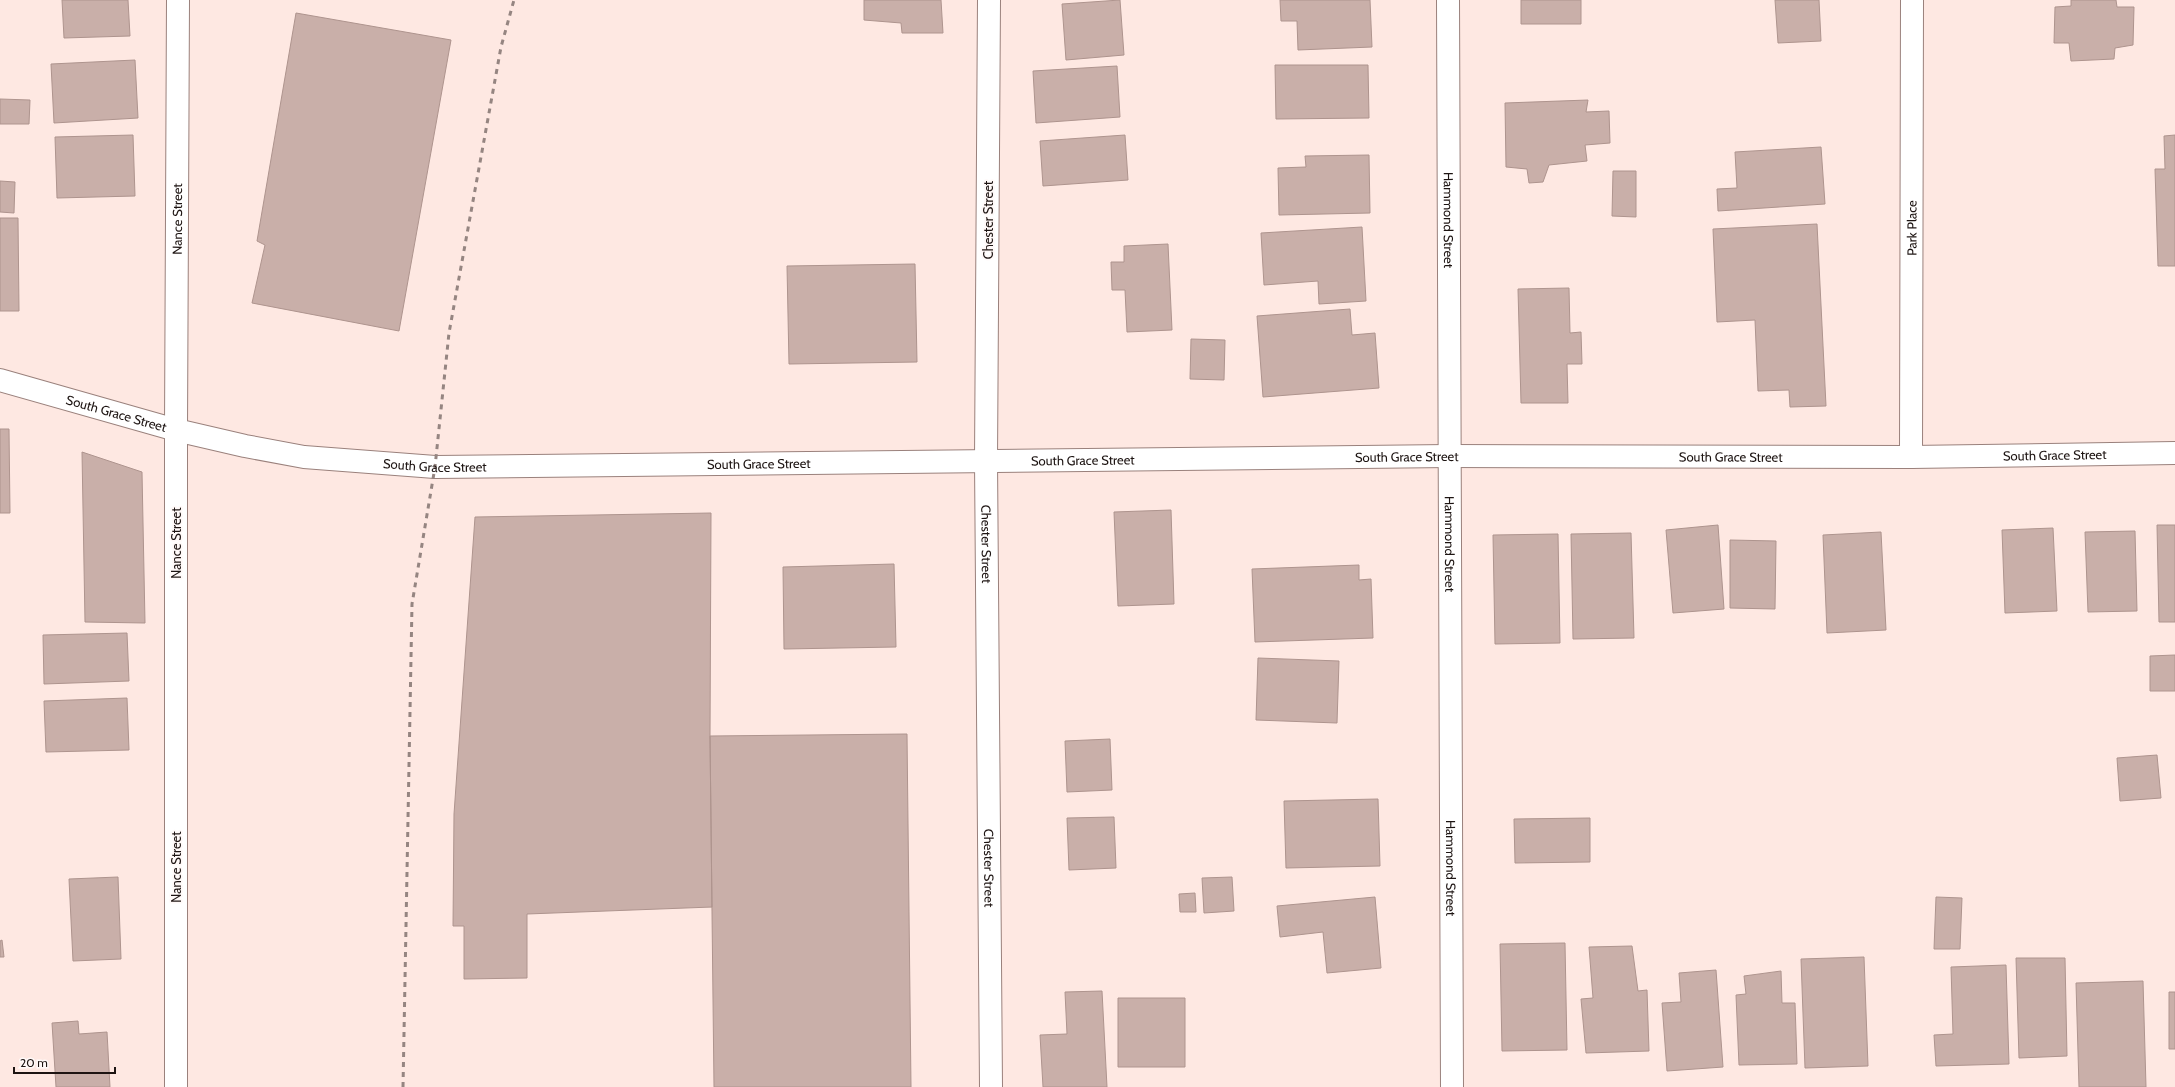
<svg xmlns="http://www.w3.org/2000/svg" width="2175" height="1087" font-family="Cabin,sans-serif">
<style>
.building{fill:#c9afa9;stroke:#ae948e}
.lines{fill:none;stroke-linecap:round;stroke-linejoin:round}
.minor-casing{stroke:#9a817c;stroke-width:24}
.tertiary-casing{stroke:#9a817c;stroke-width:24}
.minor{stroke:#fff;stroke-width:22}
.tertiary{stroke:#fff;stroke-width:22}
.rail{stroke:#958581;stroke-width:3;stroke-dasharray:5 5;stroke-linecap:butt}
.labels{text-anchor:middle;stroke-width:3.5;stroke-linejoin:round;paint-order:stroke}
.street-label{font-size:13px;fill:#1d1412;stroke:#fff9f8}
</style>
<rect width="100%" height="100%" fill="#fee8e2"/>
<path class="building" d="M62,0H128L130,36L64,38Z
M864,0H941L943,33H902L901,23L864,20Z
M1120,0L1124,55L1066,60L1062,4Z
M1280,0H1370L1372,47L1298,50L1297,21H1281Z
M1521,0H1581V24H1521Z
M1775,0H1819L1821,41L1778,43Z
M2071,0H2116L2117,7H2134L2133,45L2115,48L2114,59L2071,61L2069,43H2054L2055,7L2071,6Z
M296,13L451,40L399,331L252,303L265,245L257,241Z
M135,60L138,118L54,123L51,64Z
M1275,65H1368L1369,118L1276,119Z
M1117,66L1120,117L1036,123L1033,71Z
M0,99L30,100L29,124H0Z
M1588,100L1586,112L1609,111L1610,143L1585,145L1587,161L1549,165L1543,182L1529,183L1527,169L1506,167L1505,103Z
M133,135L135,196L57,198L55,137Z
M1125,135L1128,180L1043,186L1040,141Z
M2175,135V266H2158L2155,169H2165L2164,136Z
M1821,147L1825,204L1718,211L1717,189L1737,188L1735,152Z
M1369,155L1370,213L1279,215L1278,168L1306,167L1305,156Z
M1613,171H1636V217L1612,216Z
M0,181L15,182L14,213L0,212Z
M0,218H18L19,311H0Z
M1817,224L1826,406L1790,407L1789,390L1758,391L1755,320L1717,322L1713,229Z
M1362,227L1366,301L1319,304L1318,281L1264,285L1261,233Z
M1168,244L1172,330L1127,332L1125,290H1112L1111,262H1124V246Z
M915,264L917,362L789,364L787,266Z
M1569,288L1570,333L1581,332L1582,364H1567L1568,403H1521L1518,289Z
M1350,309L1352,335L1375,333L1379,388L1263,397L1257,316Z
M1191,339L1225,340L1224,380L1190,379Z
M0,429H9L10,513H0Z
M82,452L142,472L145,623L85,622Z
M1171,510L1174,604L1118,606L1114,512Z
M711,513L710,736L712,907L527,914V978L464,979V926H453L454,814L475,517Z
M1718,525L1724,609L1673,613L1666,530Z
M2157,525H2175V622H2159Z
M2053,528L2057,611L2005,613L2002,530Z
M2135,531L2137,611L2088,612L2085,532Z
M1881,532L1886,630L1827,633L1823,535Z
M1631,533L1634,638L1573,639L1571,534Z
M1558,534L1560,643L1495,644L1493,535Z
M1730,540L1776,541L1775,609L1730,608Z
M894,564L896,647L784,649L783,567Z
M1359,565V580L1371,579L1373,638L1255,642L1252,569Z
M127,633L129,681L44,684L43,635Z
M2175,655V691H2150V656Z
M1258,658L1339,661L1337,723L1256,720Z
M127,698L129,750L46,752L44,701Z
M907,734L911,1087H714L710,736Z
M1110,739L1112,790L1067,792L1065,741Z
M2157,755L2161,798L2120,801L2117,758Z
M1378,799L1380,866L1286,868L1284,801Z
M1114,817L1116,868L1069,870L1067,818Z
M1590,818V862L1515,863L1514,819Z
M118,877L121,959L73,961L69,879Z
M1232,877L1234,911L1204,913L1202,878Z
M1195,893L1196,912H1180L1179,894Z
M1375,897L1381,968L1327,973L1323,932L1280,937L1277,906Z
M1936,897L1962,898L1960,949H1934Z
M2,940L4,957H0V941Z
M1565,943L1567,1050L1502,1051L1500,944Z
M1632,946L1638,991L1647,990L1649,1051L1586,1053L1581,999L1593,998L1589,947Z
M1864,957L1868,1066L1805,1068L1801,959Z
M2016,958H2065L2067,1056L2019,1058Z
M2006,965L2009,1064L1936,1066L1934,1035L1953,1034L1951,967Z
M1716,970L1723,1067L1667,1071L1662,1003L1681,1002L1679,973Z
M1781,971L1782,1003H1795L1797,1064L1739,1065L1736,995L1746,994L1744,976Z
M2143,981L2146,1087H2079L2076,983Z
M1102,991L1107,1087H1043L1040,1035L1067,1034L1065,992Z
M2169,992H2175V1049H2169Z
M1118,998H1185V1067H1118Z
M78,1021L79,1034L107,1032L110,1087H56L52,1023Z"/>
<g class="lines">
<defs>
<g id="minor">
<path id="s1" d="M989,0L986,460L991,1087"/>
<path id="s2" d="M1911,457L1912,0"/>
<path id="s3" d="M176,1087V430L178,0"/>
</g>
<g id="tertiary">
<path id="s4" d="M1448,0L1452,1087"/>
<path id="s5" d="M0,380L176,430L245,446L304,457L435,467L1449,456L1911,457L2175,453"/>
</g>
</defs>
<use href="#minor" class="minor-casing"/>
<use href="#tertiary" class="tertiary-casing"/>
<use href="#minor" class="minor"/>
<use href="#tertiary" class="tertiary"/>
<path class="rail" d="M403,1087L412,604L435,467L449,333L501,47L514,0"/>
</g>
<g class="labels">
<g class="street-label">
<text dy="5" stroke="none"><textPath href="#s3" startOffset="868">Nance Street</textPath></text>
<text transform="translate(988 220) rotate(-90)" y="5">Chester Street</text>
<text dy="5" stroke="none"><textPath href="#s4" startOffset="220">Hammond Street</textPath></text>
<text dy="5" stroke="none"><textPath href="#s2" startOffset="229">Park Place</textPath></text>
<text dy="5" stroke="none"><textPath href="#s5" startOffset="121">South Grace Street</textPath></text>
<text dy="5" stroke="none"><textPath href="#s5" startOffset="2065">South Grace Street</textPath></text>
<text dy="5" stroke="none"><textPath href="#s5" startOffset="1417">South Grace Street</textPath></text>
<text dy="5" stroke="none"><textPath href="#s5" startOffset="1741">South Grace Street</textPath></text>
<text dy="5" stroke="none"><textPath href="#s5" startOffset="1093">South Grace Street</textPath></text>
<text dy="5" stroke="none"><textPath href="#s5" startOffset="769">South Grace Street</textPath></text>
<text dy="5" stroke="none"><textPath href="#s5" startOffset="445">South Grace Street</textPath></text>
<text transform="translate(176 543) rotate(-90)" y="5">Nance Street</text>
<text dy="5" stroke="none"><textPath href="#s1" startOffset="544">Chester Street</textPath></text>
<text dy="5" stroke="none"><textPath href="#s4" startOffset="544">Hammond Street</textPath></text>
<text transform="translate(176 867) rotate(-90)" y="5">Nance Street</text>
<text dy="5" stroke="none"><textPath href="#s1" startOffset="868">Chester Street</textPath></text>
<text dy="5" stroke="none"><textPath href="#s4" startOffset="868">Hammond Street</textPath></text>
</g>
</g>
<path d="M14 1067v6h101v-6" fill="none" stroke="#1d1412" stroke-width="2"/>
<text x="20" y="1067" font-size="12" fill="#1d1412" stroke="#fff9f8" stroke-width="3" paint-order="stroke">20 m</text>
</svg>
